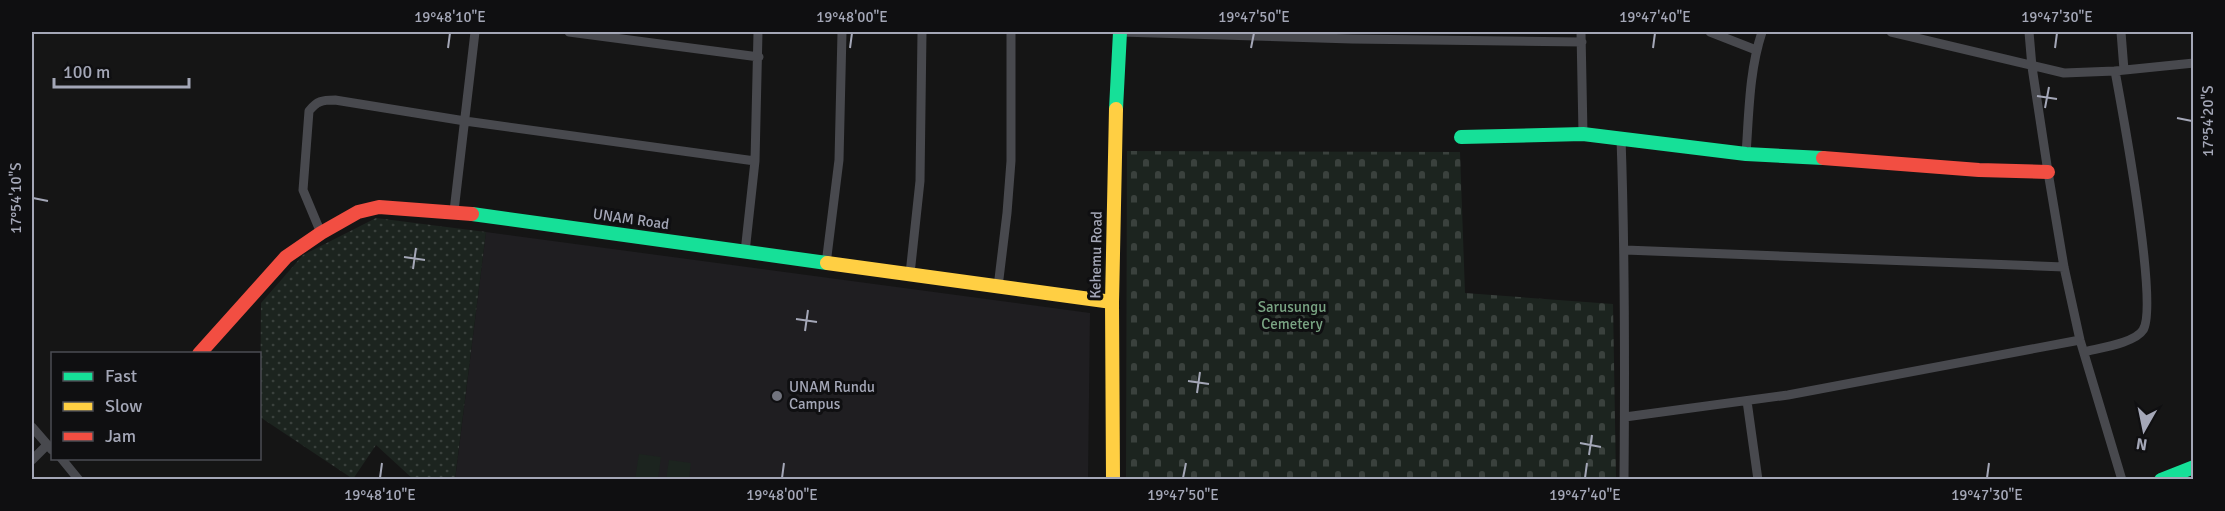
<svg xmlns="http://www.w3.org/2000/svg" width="2225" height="511" font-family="Signika,sans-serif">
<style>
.built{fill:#1f1e21}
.grass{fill:url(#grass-dots)}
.cemetery{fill:url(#cemetery-stones)}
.pitch{fill:#1c241f}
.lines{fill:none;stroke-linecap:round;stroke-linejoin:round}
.street{stroke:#48494e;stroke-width:9}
.fast{stroke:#16e098;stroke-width:14}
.slow{stroke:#ffcf43;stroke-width:14}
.jam{stroke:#f24e42;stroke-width:14}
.ticks{fill:none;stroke:#a4a7b7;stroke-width:2}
.poi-dot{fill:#72747e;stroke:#0f0f11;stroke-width:2}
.labels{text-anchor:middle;stroke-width:6;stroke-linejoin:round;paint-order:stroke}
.street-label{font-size:15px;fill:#a4a7b7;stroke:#0f0f11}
.park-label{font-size:15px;fill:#79a483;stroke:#0f0f11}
.poi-label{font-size:15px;fill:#a4a7b7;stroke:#0f0f11;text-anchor:start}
.neatline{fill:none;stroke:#a4a7b7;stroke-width:2}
.ticks-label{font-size:15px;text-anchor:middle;fill:#a4a7b7}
</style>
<defs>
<pattern id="grass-dots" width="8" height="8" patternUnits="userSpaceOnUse" patternTransform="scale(1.5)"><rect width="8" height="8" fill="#1c241f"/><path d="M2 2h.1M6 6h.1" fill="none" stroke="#3a413d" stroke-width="1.8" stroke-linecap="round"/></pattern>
<pattern id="cemetery-stones" width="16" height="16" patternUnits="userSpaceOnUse" patternTransform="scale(1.5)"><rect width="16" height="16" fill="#1c241f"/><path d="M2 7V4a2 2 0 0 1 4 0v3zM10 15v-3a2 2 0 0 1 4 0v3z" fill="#3a413d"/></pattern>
</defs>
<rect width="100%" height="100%" fill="#151515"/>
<path class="built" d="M486,232L1090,313L1088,479L455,480Z"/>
<path class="grass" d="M376,218L486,232L455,479H413L376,445L353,479L260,417L261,303L303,255Z"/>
<path class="cemetery" d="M1127,151L1460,152L1465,293L1613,304L1616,479H1126Z"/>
<path class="pitch" d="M639,454L661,457L658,479H635Z
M669,460L691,463L689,479H666Z"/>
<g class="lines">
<path class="street" d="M569,32L759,57
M1120,32L1352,39L1582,42
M1581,32L1583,134
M1710,32L1756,50
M1891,32L2064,73L2115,71L2194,63
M2029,32L2032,67L2048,172L2064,267L2080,340L2122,480
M2121,32L2124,70
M1621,138C1625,252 1625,366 1624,480
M1746,154C1749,114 1749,71 1762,32
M454,211L475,32
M321,233L303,190L309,111C317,101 322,100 335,100L465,121L755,161
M1625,250L2064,267
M745,252L755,161L758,32
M826,264L839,160L842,32
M910,274L920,181L922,32
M998,287L1007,213L1011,161V32
M2084,352C2099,348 2135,343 2143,330C2159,306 2122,109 2115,71
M1747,401L1758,480
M1625,417L1788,395L2080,340
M32,427L52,450
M61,458L79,480
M32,460L47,445"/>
<path class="fast" d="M1116,109L1120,32
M1461,137L1583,134L1746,154L1823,158
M472,214L827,263
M2161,480L2194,467"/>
<path class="slow" d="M827,263L1112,302
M1113,480L1112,302L1116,109"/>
<path class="jam" d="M1823,158L1979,170L2048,172
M199,354L286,257L321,233L358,212L379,207L472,214"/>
</g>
<path class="ticks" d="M448,48L450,33M850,48L852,33M1251,48L1254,33M1653,48L1655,33M2055,48L2057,33M2037,96L2057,99M2045,108L2049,87M2177,118L2192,121M33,198L48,201M404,257L425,260M413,269L416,248M796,319L817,322M805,331L808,310M1188,381L1209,384M1197,393L1200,372M1580,443L1601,447M1589,455L1592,435M380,478L382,463M782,478L784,463M1183,478L1186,463M1585,478L1587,463M1987,478L1989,463"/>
<circle class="poi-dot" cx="777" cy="396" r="6"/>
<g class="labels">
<g class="street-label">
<text transform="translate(631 219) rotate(8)" y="5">UNAM Road</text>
<text transform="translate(1096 255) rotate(-89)" y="5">Kehemu Road</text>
</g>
<g class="park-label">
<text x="1292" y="312">Sarusungu<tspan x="1292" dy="17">Cemetery</tspan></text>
</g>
<g class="poi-label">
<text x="789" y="392">UNAM Rundu<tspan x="789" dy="17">Campus</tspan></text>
</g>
</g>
<rect width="2225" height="511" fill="none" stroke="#0f0f11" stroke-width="66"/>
<rect x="51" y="352" width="210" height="108" fill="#0f0f11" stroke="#4b4c53" stroke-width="1.5"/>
<rect x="63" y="372" width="30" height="9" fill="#16e098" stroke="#4b4c53" stroke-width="1.5"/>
<text x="105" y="382" font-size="18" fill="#a4a7b7">Fast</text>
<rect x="63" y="402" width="30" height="9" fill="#ffcf43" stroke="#4b4c53" stroke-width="1.5"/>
<text x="105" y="412" font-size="18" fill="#a4a7b7">Slow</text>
<rect x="63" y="432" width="30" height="9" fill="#f24e42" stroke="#4b4c53" stroke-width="1.5"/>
<text x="105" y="442" font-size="18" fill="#a4a7b7">Jam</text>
<g transform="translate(2144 430) rotate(189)" stroke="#0f0f11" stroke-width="4.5" paint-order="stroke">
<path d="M0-4.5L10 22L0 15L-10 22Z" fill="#a4a7b7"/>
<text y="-9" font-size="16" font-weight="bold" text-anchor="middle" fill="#a4a7b7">N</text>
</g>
<path d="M54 78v9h135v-9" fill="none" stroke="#a4a7b7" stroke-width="3"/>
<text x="63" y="78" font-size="18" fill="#a4a7b7" stroke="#0f0f11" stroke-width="4.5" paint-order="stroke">100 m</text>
<rect x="33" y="33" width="2159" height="445" class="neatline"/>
<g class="ticks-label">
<text x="450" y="22">19°48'10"E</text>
<text x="852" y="22">19°48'00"E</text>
<text x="1254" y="22">19°47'50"E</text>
<text x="1655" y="22">19°47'40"E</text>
<text x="2057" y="22">19°47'30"E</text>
<text transform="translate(2208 121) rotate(-90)" y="5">17°54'20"S</text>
<text transform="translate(16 198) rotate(-90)" y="5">17°54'10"S</text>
<text x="380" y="500">19°48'10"E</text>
<text x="782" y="500">19°48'00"E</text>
<text x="1183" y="500">19°47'50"E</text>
<text x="1585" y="500">19°47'40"E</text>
<text x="1987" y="500">19°47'30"E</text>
</g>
</svg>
